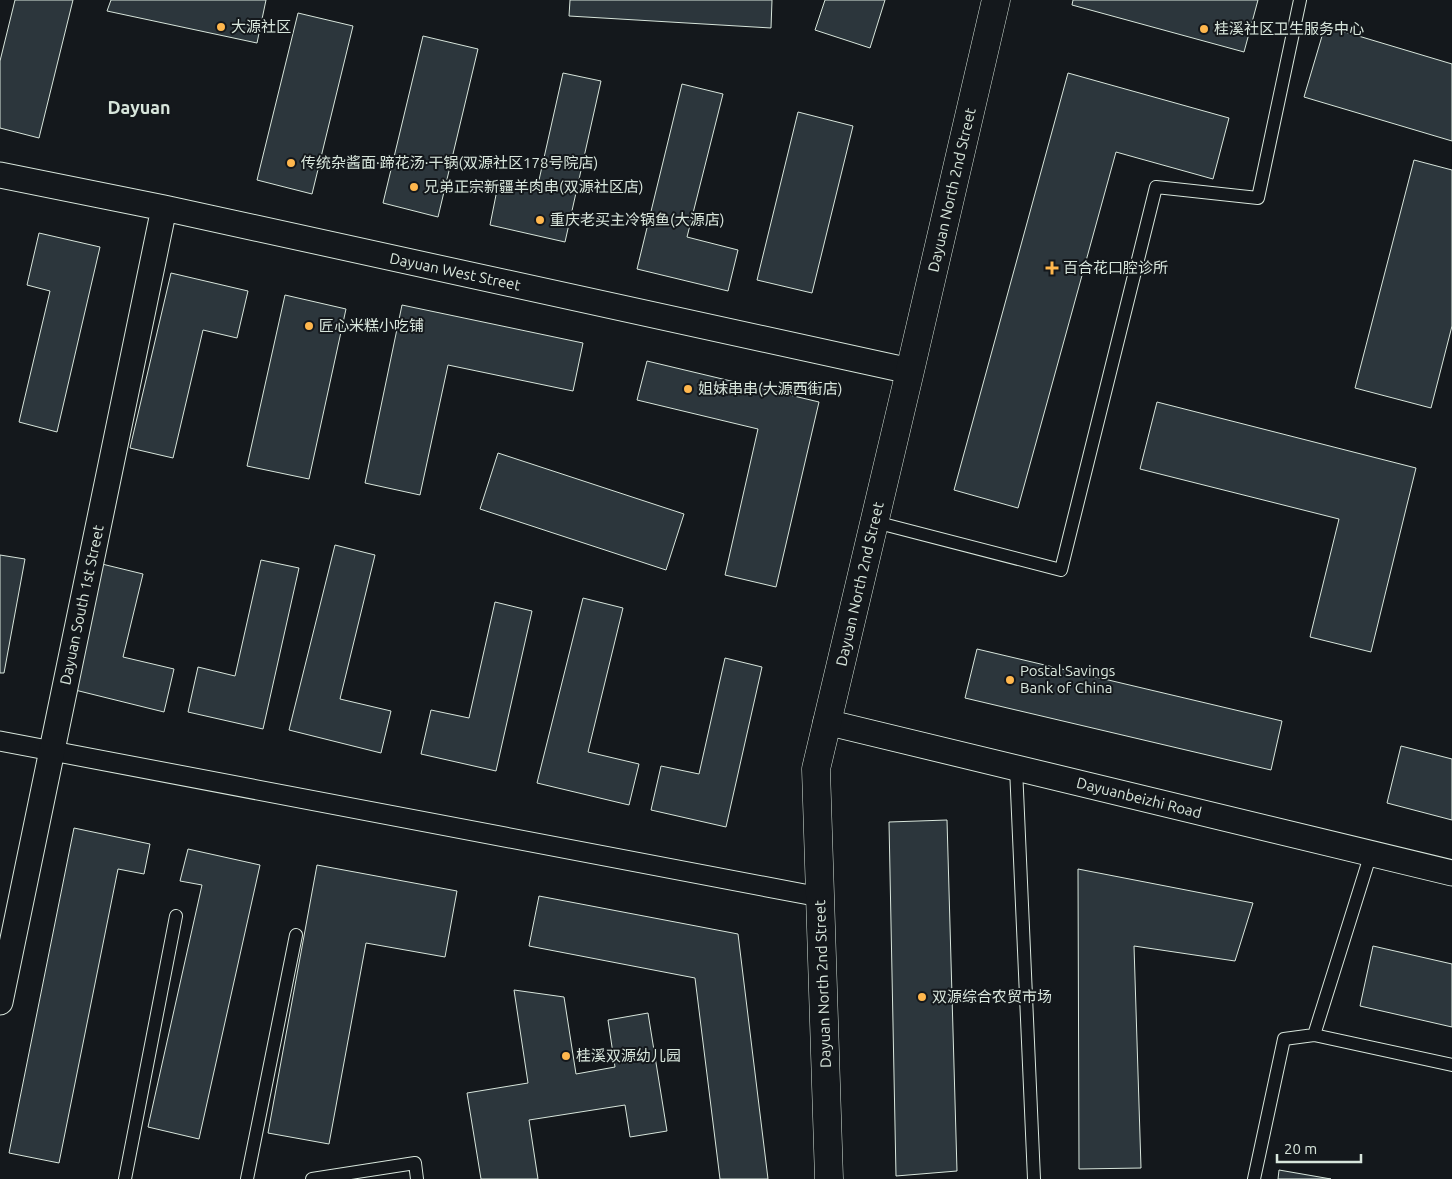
<svg xmlns="http://www.w3.org/2000/svg" width="1452" height="1179" font-family="Ubuntu,'Noto Sans SC',sans-serif">
<style>
.building{fill:#2c363c;stroke:#d8e6dc}
.lines{fill:none;stroke-linecap:round;stroke-linejoin:round}
.service-casing{stroke:#d8e6dc;stroke-width:14}
.pedestrian-casing{stroke:#d8e6dc;stroke-width:21}
.minor-casing{stroke:#d8e6dc;stroke-width:27}
.tertiary-casing{stroke:#d8e6dc;stroke-width:29}
.service{stroke:#14181c;stroke-width:12}
.pedestrian{stroke:#14181c;stroke-width:19}
.minor{stroke:#14181c;stroke-width:25}
.tertiary{stroke:#14181c;stroke-width:28}
.poi-dot{fill:#ffb74d;stroke:#14181c;stroke-width:2}
.labels{text-anchor:middle;stroke-width:4;stroke-linejoin:round;paint-order:stroke}
.poi-label{font-size:15px;fill:#d8e6dc;stroke:#14181c;text-anchor:start}
.street-label{font-size:15px;fill:#d8e6dc;stroke:#14181c}
.quarter-label{font-size:18px;font-weight:bold;fill:#d8e6dc;stroke:#14181c}
</style>
<rect width="100%" height="100%" fill="#14181c"/>
<path class="building" d="M15,0H73L39,138L0,128V61Z
M111,0H266L257,43L107,11Z
M570,0H772L771,28L569,16Z
M825,0H885L870,48L815,30Z
M1073,0H1258L1244,52L1072,5Z
M298,13L353,26L312,194L257,180Z
M1325,26L1452,64V141L1304,97Z
M423,36L478,49L438,217L383,203Z
M563,73L601,81L565,242L490,225L499,180L537,189Z
M1068,73L1229,118L1213,179L1116,152L1018,508L954,490Z
M682,84L723,94L687,237L738,250L728,291L637,269Z
M798,112L853,126L812,293L757,280Z
M1414,160L1452,170V326L1431,408L1355,388Z
M39,233L100,247L57,432L19,422L50,291L27,285Z
M171,273L248,291L237,338L203,330L173,458L130,448Z
M285,295L346,309L309,479L247,466Z
M402,305L583,343L573,391L448,365L420,495L365,483Z
M647,361L819,402L776,587L725,575L758,429L637,400Z
M1157,402L1416,468L1371,652L1310,637L1339,519L1140,469Z
M498,453L684,514L666,570L480,509Z
M335,545L375,555L340,699L391,711L381,753L289,730Z
M0,555L25,559L4,673H0Z
M261,560L299,568L263,729L188,712L198,667L235,676Z
M102,564L143,574L123,657L174,669L164,712L71,689Z
M583,598L623,608L588,752L639,764L629,805L537,783Z
M495,602L532,611L496,771L421,754L431,710L469,718Z
M977,649L1282,721L1271,770L965,698Z
M725,658L762,667L726,827L651,810L661,766L699,774Z
M1401,746L1452,759V820L1387,803Z
M947,820L957,1171L896,1176L889,822Z
M74,828L150,844L144,874L118,869L59,1163L9,1153Z
M188,849L260,865L199,1139L148,1127L202,885L180,881Z
M317,865L457,891L445,957L366,943L329,1144L268,1133Z
M1078,869L1253,903L1235,961L1134,946L1141,1168L1079,1169Z
M539,896L738,934L768,1179H720L695,978L529,946Z
M1373,946L1452,964V1027L1360,1006Z
M514,990L564,997L576,1074L615,1067L608,1020L648,1013L667,1131L630,1137L625,1105L529,1120L538,1179H481L467,1093L528,1083Z
M1279,1170L1331,1179H1278Z"/>
<g class="lines">
<defs>
<path id="service" d="M875,522L1061,570L1156,187L1258,198L1300,0
M1016,768L1034,1179
M1371,853L1314,1035L1452,1065
M125,1179L176,916
M247,1179L296,935
M312,1179L415,1163L417,1179
M1254,1179L1284,1039L1314,1035"/>
<path id="pedestrian" d="M0,741L820,897"/>
<path id="minor" d="M0,175L164,208L910,371
M826,722L1452,873
M0,1002L164,208"/>
<path id="tertiary" d="M829,1179L816,769L910,371L996,0"/>
</defs>
<use href="#service" class="service-casing"/>
<use href="#pedestrian" class="pedestrian-casing"/>
<use href="#minor" class="minor-casing"/>
<use href="#tertiary" class="tertiary-casing"/>
<use href="#service" class="service"/>
<use href="#pedestrian" class="pedestrian"/>
<use href="#minor" class="minor"/>
<use href="#tertiary" class="tertiary"/>
</g>
<g class="poi-dot">
<circle cx="221" cy="27" r="5"/>
<circle cx="1204" cy="29" r="5"/>
<circle cx="291" cy="163" r="5"/>
<circle cx="414" cy="187" r="5"/>
<circle cx="540" cy="220" r="5"/>
<path d="M1049.5 260.5h5v5h5v5h-5v5h-5v-5h-5v-5h5z"/>
<circle cx="309" cy="326" r="5"/>
<circle cx="688" cy="389" r="5"/>
<circle cx="1010" cy="680" r="5"/>
<circle cx="922" cy="997" r="5"/>
<circle cx="566" cy="1056" r="5"/>
</g>
<g class="labels">
<g class="poi-label">
<text x="231" y="32">大源社区</text>
<text x="1214" y="34">桂溪社区卫生服务中心</text>
<text x="301" y="168">传统杂酱面·蹄花汤·干锅(双源社区178号院店)</text>
<text x="424" y="192">兄弟正宗新疆羊肉串(双源社区店)</text>
<text x="550" y="225">重庆老买主冷锅鱼(大源店)</text>
<text x="1063" y="273">百合花口腔诊所</text>
<text x="319" y="331">匠心米糕小吃铺</text>
<text x="698" y="394">姐妹串串(大源西街店)</text>
<text x="1020" y="676">Postal Savings<tspan x="1020" dy="17">Bank of China</tspan></text>
<text x="932" y="1002">双源综合农贸市场</text>
<text x="576" y="1061">桂溪双源幼儿园</text>
</g>
<g class="street-label">
<text transform="translate(952 190) rotate(-77)" y="5">Dayuan North 2nd Street</text>
<text transform="translate(455 272) rotate(12)" y="5">Dayuan West Street</text>
<text transform="translate(860 584) rotate(-77)" y="5">Dayuan North 2nd Street</text>
<text transform="translate(82 605) rotate(-78)" y="5">Dayuan South 1st Street</text>
<text transform="translate(1139 798) rotate(14)" y="5">Dayuanbeizhi Road</text>
<text transform="translate(823 984) rotate(-92)" y="5">Dayuan North 2nd Street</text>
</g>
<g class="quarter-label">
<text x="139" y="114">Dayuan</text>
</g>
</g>
<path d="M1277 1154v8h84v-8" fill="none" stroke="#d8e6dc" stroke-width="2.5"/>
<text x="1284" y="1154" font-size="15" fill="#d8e6dc" stroke="#14181c" stroke-width="4" paint-order="stroke">20 m</text>
</svg>
